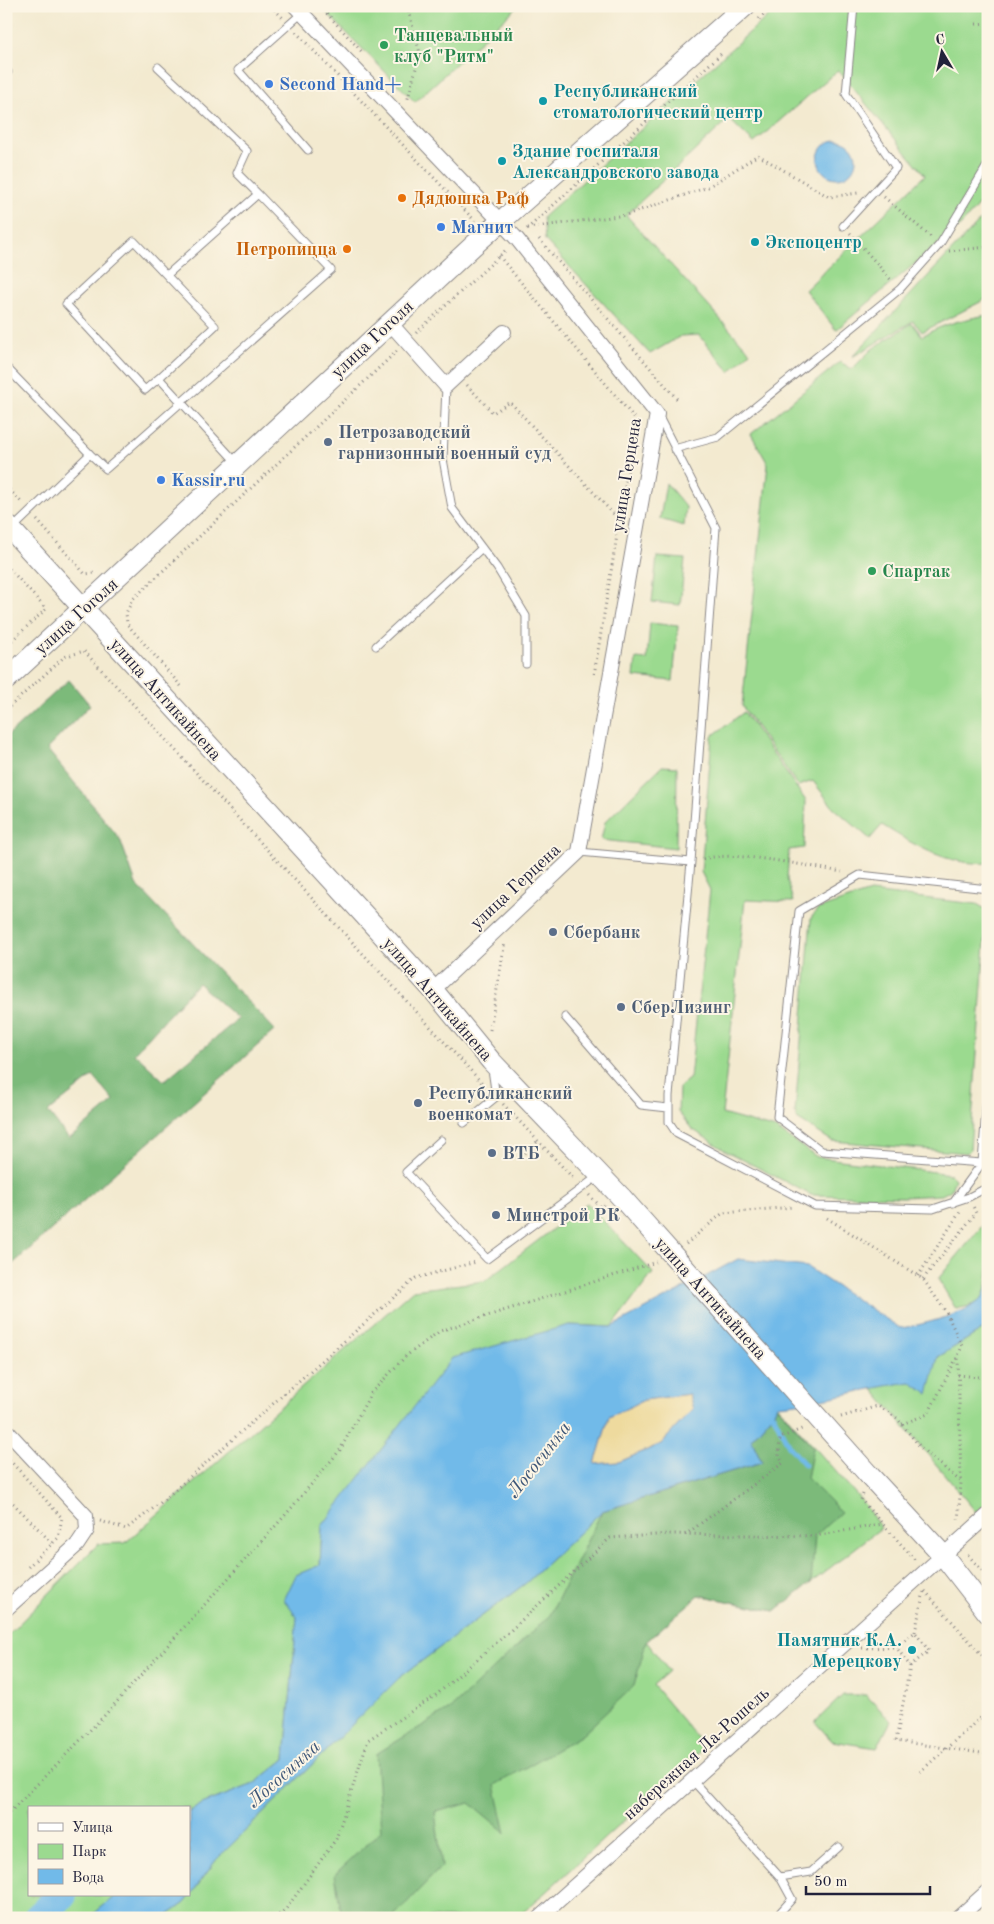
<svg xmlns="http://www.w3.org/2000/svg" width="994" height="1924" font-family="'Old Standard TT',serif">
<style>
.green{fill:#9bda8f;stroke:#5e7e65}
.forest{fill:#7cba7a;stroke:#4f6e5a;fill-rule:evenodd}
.sand{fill:#eeda9e;stroke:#887e6c}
.water{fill:#71bae9;stroke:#4a6e92;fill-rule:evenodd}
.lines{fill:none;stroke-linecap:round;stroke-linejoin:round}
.stream{stroke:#71bae9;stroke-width:5}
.river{stroke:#71bae9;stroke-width:30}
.lane-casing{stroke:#8a8686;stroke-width:9}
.street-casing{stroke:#8a8686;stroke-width:16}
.secondary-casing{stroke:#8a8686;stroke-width:22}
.path{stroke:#8a8686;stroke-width:3;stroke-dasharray:1 4;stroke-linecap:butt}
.lane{stroke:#fff;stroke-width:7}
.street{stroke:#fff;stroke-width:14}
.secondary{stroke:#fff;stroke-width:20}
.secondary-bridge-casing{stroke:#8a8686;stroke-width:22;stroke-linecap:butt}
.secondary-bridge{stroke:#fff;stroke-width:20}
.leisure-dot{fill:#2e9e5b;stroke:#fcf5e5;stroke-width:2}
.shop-dot{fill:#3f7fe0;stroke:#fcf5e5;stroke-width:2}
.culture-dot{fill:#0f9aa8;stroke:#fcf5e5;stroke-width:2}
.food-dot{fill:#e8710a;stroke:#fcf5e5;stroke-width:2}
.service-dot{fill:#5c6f8a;stroke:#fcf5e5;stroke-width:2}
.labels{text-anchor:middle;stroke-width:4;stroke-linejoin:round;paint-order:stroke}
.leisure-label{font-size:18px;font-weight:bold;fill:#27864d;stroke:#fcf5e5;text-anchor:start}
.shop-label{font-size:18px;font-weight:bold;fill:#366cbe;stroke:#fcf5e5;text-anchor:start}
.culture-label{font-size:18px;font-weight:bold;fill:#0d838f;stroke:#fcf5e5;text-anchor:start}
.food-label{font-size:18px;font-weight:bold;fill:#c56008;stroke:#fcf5e5;text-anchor:start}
.street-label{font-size:18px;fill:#22223b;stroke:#fcf5e5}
.service-label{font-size:18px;font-weight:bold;fill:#4e5e75;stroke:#fcf5e5;text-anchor:start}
.water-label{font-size:19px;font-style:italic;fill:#3e5778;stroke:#fcf5e5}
</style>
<rect width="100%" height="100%" fill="#fcf5e5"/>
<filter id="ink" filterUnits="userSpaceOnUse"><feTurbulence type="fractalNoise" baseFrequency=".02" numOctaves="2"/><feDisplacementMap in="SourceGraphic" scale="10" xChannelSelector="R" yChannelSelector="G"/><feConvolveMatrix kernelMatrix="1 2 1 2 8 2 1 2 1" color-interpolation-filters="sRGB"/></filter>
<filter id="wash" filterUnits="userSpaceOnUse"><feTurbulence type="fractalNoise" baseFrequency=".0096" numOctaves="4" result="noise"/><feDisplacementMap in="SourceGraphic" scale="20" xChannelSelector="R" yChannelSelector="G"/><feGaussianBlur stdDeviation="1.12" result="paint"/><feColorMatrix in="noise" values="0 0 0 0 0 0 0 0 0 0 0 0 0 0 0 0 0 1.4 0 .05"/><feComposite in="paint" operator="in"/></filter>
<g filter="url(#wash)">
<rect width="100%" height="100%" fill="#f3ead0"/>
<path class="green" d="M320,6H518L415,102Z
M779,6H988V194L962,224L836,330L805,290L925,175L838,70L754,143L729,119L626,215L750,352L730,372L699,335L681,336L650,354L545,240L543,217Z
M988,212V298L922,332L913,321L852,357Z
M988,315V863C948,866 914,845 882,825L870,839L833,807L813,781L798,786L742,706L768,464L751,434L840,362L852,369L872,349L912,323L922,336C943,324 964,319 988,315Z
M666,483L686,507L684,526L660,519Z
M657,557L685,559L680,605L652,602Z
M650,623L678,626L673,681L634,677L636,659L647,660Z
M744,712L806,801L804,848L789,850L787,879L793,902L745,900L722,1114L776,1129L817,1157L950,1174L955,1179L951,1190L942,1195L903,1197L811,1195L726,1151L692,1129L678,1112L679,1087L690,1078L710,890L701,872L712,736Z
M662,766L677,767L676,848L601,840L605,822Z
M870,892L977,904L985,909L987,915L970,1150L967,1153L832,1141L797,1119L795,1113L811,918L818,909Z
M587,1203L653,1273L612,1327L569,1325L322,1526L320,1566L296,1575L297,1617L285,1759L254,1784L202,1804L189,1812V1808H29V1895H116L89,1918H6V1637L98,1544L125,1543L413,1290L485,1281Z
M988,1219C988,1238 993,1284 981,1299C976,1306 964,1307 956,1309L938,1279Z
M982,1330H988V1502L976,1512L871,1387L911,1382L935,1367L938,1357Z
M777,1405L861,1500L881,1528L775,1611L699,1595L646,1641L669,1671L653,1685L705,1747L517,1918H164L185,1903L216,1860L399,1678L526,1583L602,1511L773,1414Z
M843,1695H866L891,1721L877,1748L832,1741L815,1722Z"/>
<path class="forest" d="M69,680L90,705L47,749L120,839L136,884L275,1030L6,1270V737ZM198,983L238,1019L164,1081L134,1053ZM93,1076L114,1101L69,1139L48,1112Z
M777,1405L813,1448L807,1478L841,1512L815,1536L811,1583L775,1611L699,1595L646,1642L634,1686L582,1735L495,1785L506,1833L470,1803L435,1812L442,1866L392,1918H342L335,1874L381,1831L376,1754L453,1707L550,1615L602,1511L762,1462L751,1439L773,1414Z"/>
<path class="sand" d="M689,1394L693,1409L661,1444L619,1462L595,1464L609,1417L644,1400Z"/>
<path class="water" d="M818 159a19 19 0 1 1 38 0a19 19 0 1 1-38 0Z
M738,1259L807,1267L900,1328C919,1326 969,1313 981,1299C984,1296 986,1289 988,1285V1330H982L938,1357L928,1394L910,1382C866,1388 822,1402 777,1405L773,1414L751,1439L762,1462L602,1511L526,1583L399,1678L216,1860L185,1903L164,1918H89L116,1895H189V1812L202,1804L254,1784L285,1759L297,1617L284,1600L296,1575L320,1565L322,1526L452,1358L569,1325L612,1327ZM689,1394L693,1409L661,1444L619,1462L595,1464L609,1417L644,1400Z"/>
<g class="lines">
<path class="stream" d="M773,1414L789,1446L805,1465"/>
<path class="river" d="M38,1918L62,1895"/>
</g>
</g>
<g filter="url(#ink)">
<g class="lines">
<defs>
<path id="lane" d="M302,13L238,70L308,150
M158,67L247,151L237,173L258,194L167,275
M6,70L8,72
M843,226L896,168L846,94L854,6
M6,367L90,454L12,529
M159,378L215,326L134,241L66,304L145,390L159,378L236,462
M446,386L443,459L452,508L497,568L526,616V664
M659,417L716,528L691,862L669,1096V1122L677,1134L815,1206L933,1209L969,1197L988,1187
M674,449L718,437L900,289L940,244L988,164
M90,454L106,469L331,270L258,194
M376,646L482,548
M579,852L691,862
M565,1017L641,1105L668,1108
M464,1123L496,1097L492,1069
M441,1140L406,1172L487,1259L598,1176
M982,1163L822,1151L777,1117L799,911L860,875L988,889
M953,1203L982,1163L988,1081
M693,1781L780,1877L792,1899L775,1918
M780,1877L811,1872L839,1847"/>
<path id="street" d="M295,6L517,239L657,414L579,852L433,990
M390,323L446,386L504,332
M6,1430L86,1516L87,1530L77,1545L6,1609
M539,1918L988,1515
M958,1918L988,1891"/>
<path id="secondary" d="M6,524L433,990L491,1061L622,1198
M6,680L474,245L745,6
M869,1475L943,1555L988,1613"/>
</defs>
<use href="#lane" class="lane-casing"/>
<use href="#street" class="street-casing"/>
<use href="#secondary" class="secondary-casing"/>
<path class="path" d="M271,6L283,18
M320,6L362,52
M407,6L420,53L407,102
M987,6L988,17
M759,19L773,6
M976,24L988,23
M296,32L475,221
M884,197L932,238
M528,228L626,215L708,187L758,155L829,197L858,193
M527,229L721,54
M850,233L892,281
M539,239L677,399
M949,251L988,247
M499,256L636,420L594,675
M416,333L507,249
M467,385L493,413L510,402L619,520
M6,486L23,504
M37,520L85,574L94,573
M6,565L46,609L6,646
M181,686L127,624L126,613L133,599L397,351
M6,710L64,657L84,651L483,1084
M703,859C734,850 807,866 842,872
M490,1030L505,942
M503,1104L574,1179
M525,1153L538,1141
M589,1195L601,1207L605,1205
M827,1218L923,1279L946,1312L962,1346L958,1356L961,1482L958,1522
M686,1244L723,1213L793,1207
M918,1276L960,1212
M923,1279L976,1213L973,1206
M958,1375L988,1378
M841,1417L878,1406L897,1418L921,1448L960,1481
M902,1424L928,1414L957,1357
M6,1456L62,1518
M863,1494L861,1500L916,1561
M6,1496L52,1543
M100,1521L126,1529L159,1504L416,1278L476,1262
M685,1535L783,1463L779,1456L780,1438L804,1428
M968,1555L988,1577
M28,1567L58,1538L62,1518
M925,1591L988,1662
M915,1632L924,1591
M862,1648L896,1647L915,1632L929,1651L910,1666L896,1647
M910,1666L896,1741L988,1754
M920,1772L988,1711
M6,1816L104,1716L288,1512L340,1450L371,1393L406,1356L440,1331L656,1262
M275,1918L286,1909L336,1839L368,1740L436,1695L510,1631L610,1538L669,1534L815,1536L883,1524"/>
<use href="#lane" class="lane"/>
<use href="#street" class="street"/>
<use href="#secondary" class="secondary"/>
<defs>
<path id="secondary-bridge" d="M622,1198L869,1475"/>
</defs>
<use href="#secondary-bridge" class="secondary-bridge-casing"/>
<use href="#secondary-bridge" class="secondary-bridge"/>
</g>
</g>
<g class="leisure-dot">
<circle cx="384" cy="45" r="5"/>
<circle cx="872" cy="571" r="5"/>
</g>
<g class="shop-dot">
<circle cx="269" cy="84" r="5"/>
<circle cx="441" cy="227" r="5"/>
<circle cx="161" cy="480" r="5"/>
</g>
<g class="culture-dot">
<circle cx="543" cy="101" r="5"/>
<circle cx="502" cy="161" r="5"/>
<circle cx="755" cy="242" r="5"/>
<circle cx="912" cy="1650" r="5"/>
</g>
<g class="food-dot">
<circle cx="402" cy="198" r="5"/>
<circle cx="347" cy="249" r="5"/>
</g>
<g class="service-dot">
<circle cx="328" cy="442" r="5"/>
<circle cx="553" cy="932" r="5"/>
<circle cx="621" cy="1007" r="5"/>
<circle cx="418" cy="1103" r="5"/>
<circle cx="492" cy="1153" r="5"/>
<circle cx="496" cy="1215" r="5"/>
</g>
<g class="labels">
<g class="leisure-label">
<text x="394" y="41">Танцевальный<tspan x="394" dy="21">клуб "Ритм"</tspan></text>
<text x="882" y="577">Спартак</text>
</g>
<g class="shop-label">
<text x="279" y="90">Second Hand+</text>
<text x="451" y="233">Магнит</text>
<text x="171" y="486">Kassir.ru</text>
</g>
<g class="culture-label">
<text x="553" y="97">Республиканский<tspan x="553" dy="21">стоматологический центр</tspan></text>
<text x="512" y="157">Здание госпиталя<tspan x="512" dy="21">Александровского завода</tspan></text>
<text x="765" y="248">Экспоцентр</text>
<text x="902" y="1646" text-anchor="end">Памятник К.А.<tspan x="902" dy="21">Мерецкову</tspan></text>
</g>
<g class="food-label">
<text x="412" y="204">Дядюшка Раф</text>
<text x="337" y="255" text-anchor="end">Петропицца</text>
</g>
<g class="street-label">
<text transform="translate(372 339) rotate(-43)" y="6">улица Гоголя</text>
<text transform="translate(626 475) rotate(-81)" y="6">улица Герцена</text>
<text transform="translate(76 616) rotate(-42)" y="6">улица Гоголя</text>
<text transform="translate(166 699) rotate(48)" y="6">улица Антикайнена</text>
<text transform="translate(515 886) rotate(-43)" y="6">улица Герцена</text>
<text transform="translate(438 999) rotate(49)" y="6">улица Антикайнена</text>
<text transform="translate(711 1298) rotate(48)" y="6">улица Антикайнена</text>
<text transform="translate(696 1753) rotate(-42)" y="6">набережная Ла-Рошель</text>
</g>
<g class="service-label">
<text x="338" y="438">Петрозаводский<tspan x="338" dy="21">гарнизонный военный суд</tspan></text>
<text x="563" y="938">Сбербанк</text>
<text x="631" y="1013">СберЛизинг</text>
<text x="428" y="1099">Республиканский<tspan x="428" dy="21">военкомат</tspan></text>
<text x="502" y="1159">ВТБ</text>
<text x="506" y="1221">Минстрой РК</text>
</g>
<g class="water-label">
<text transform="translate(538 1459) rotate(-52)" y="7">Лососинка</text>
<text transform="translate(283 1773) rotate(-42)" y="7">Лососинка</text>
</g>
</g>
<rect width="994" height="1924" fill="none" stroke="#fcf5e5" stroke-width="25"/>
<rect x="28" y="1806" width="162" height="90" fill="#fcf5e5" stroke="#a5a1a1"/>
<rect x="38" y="1823" width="25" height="8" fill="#ffffff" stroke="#a5a1a1"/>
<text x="72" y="1832" font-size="15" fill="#22223b">Улица</text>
<rect x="38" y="1844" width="25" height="15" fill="#9bda8f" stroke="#a5a1a1"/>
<text x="72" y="1856" font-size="15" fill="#22223b">Парк</text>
<rect x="38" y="1869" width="25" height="15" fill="#71bae9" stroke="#a5a1a1"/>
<text x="72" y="1882" font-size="15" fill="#22223b">Вода</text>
<g transform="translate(942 52) rotate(351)" stroke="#fcf5e5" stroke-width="4" paint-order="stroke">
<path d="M0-4L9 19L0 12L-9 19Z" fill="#22223b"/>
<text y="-8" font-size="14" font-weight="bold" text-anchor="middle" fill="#22223b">С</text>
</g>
<path d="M806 1886v8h124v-8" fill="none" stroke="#22223b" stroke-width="2.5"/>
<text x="814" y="1886" font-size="15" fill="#22223b" stroke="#fcf5e5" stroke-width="4" paint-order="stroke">50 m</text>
</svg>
